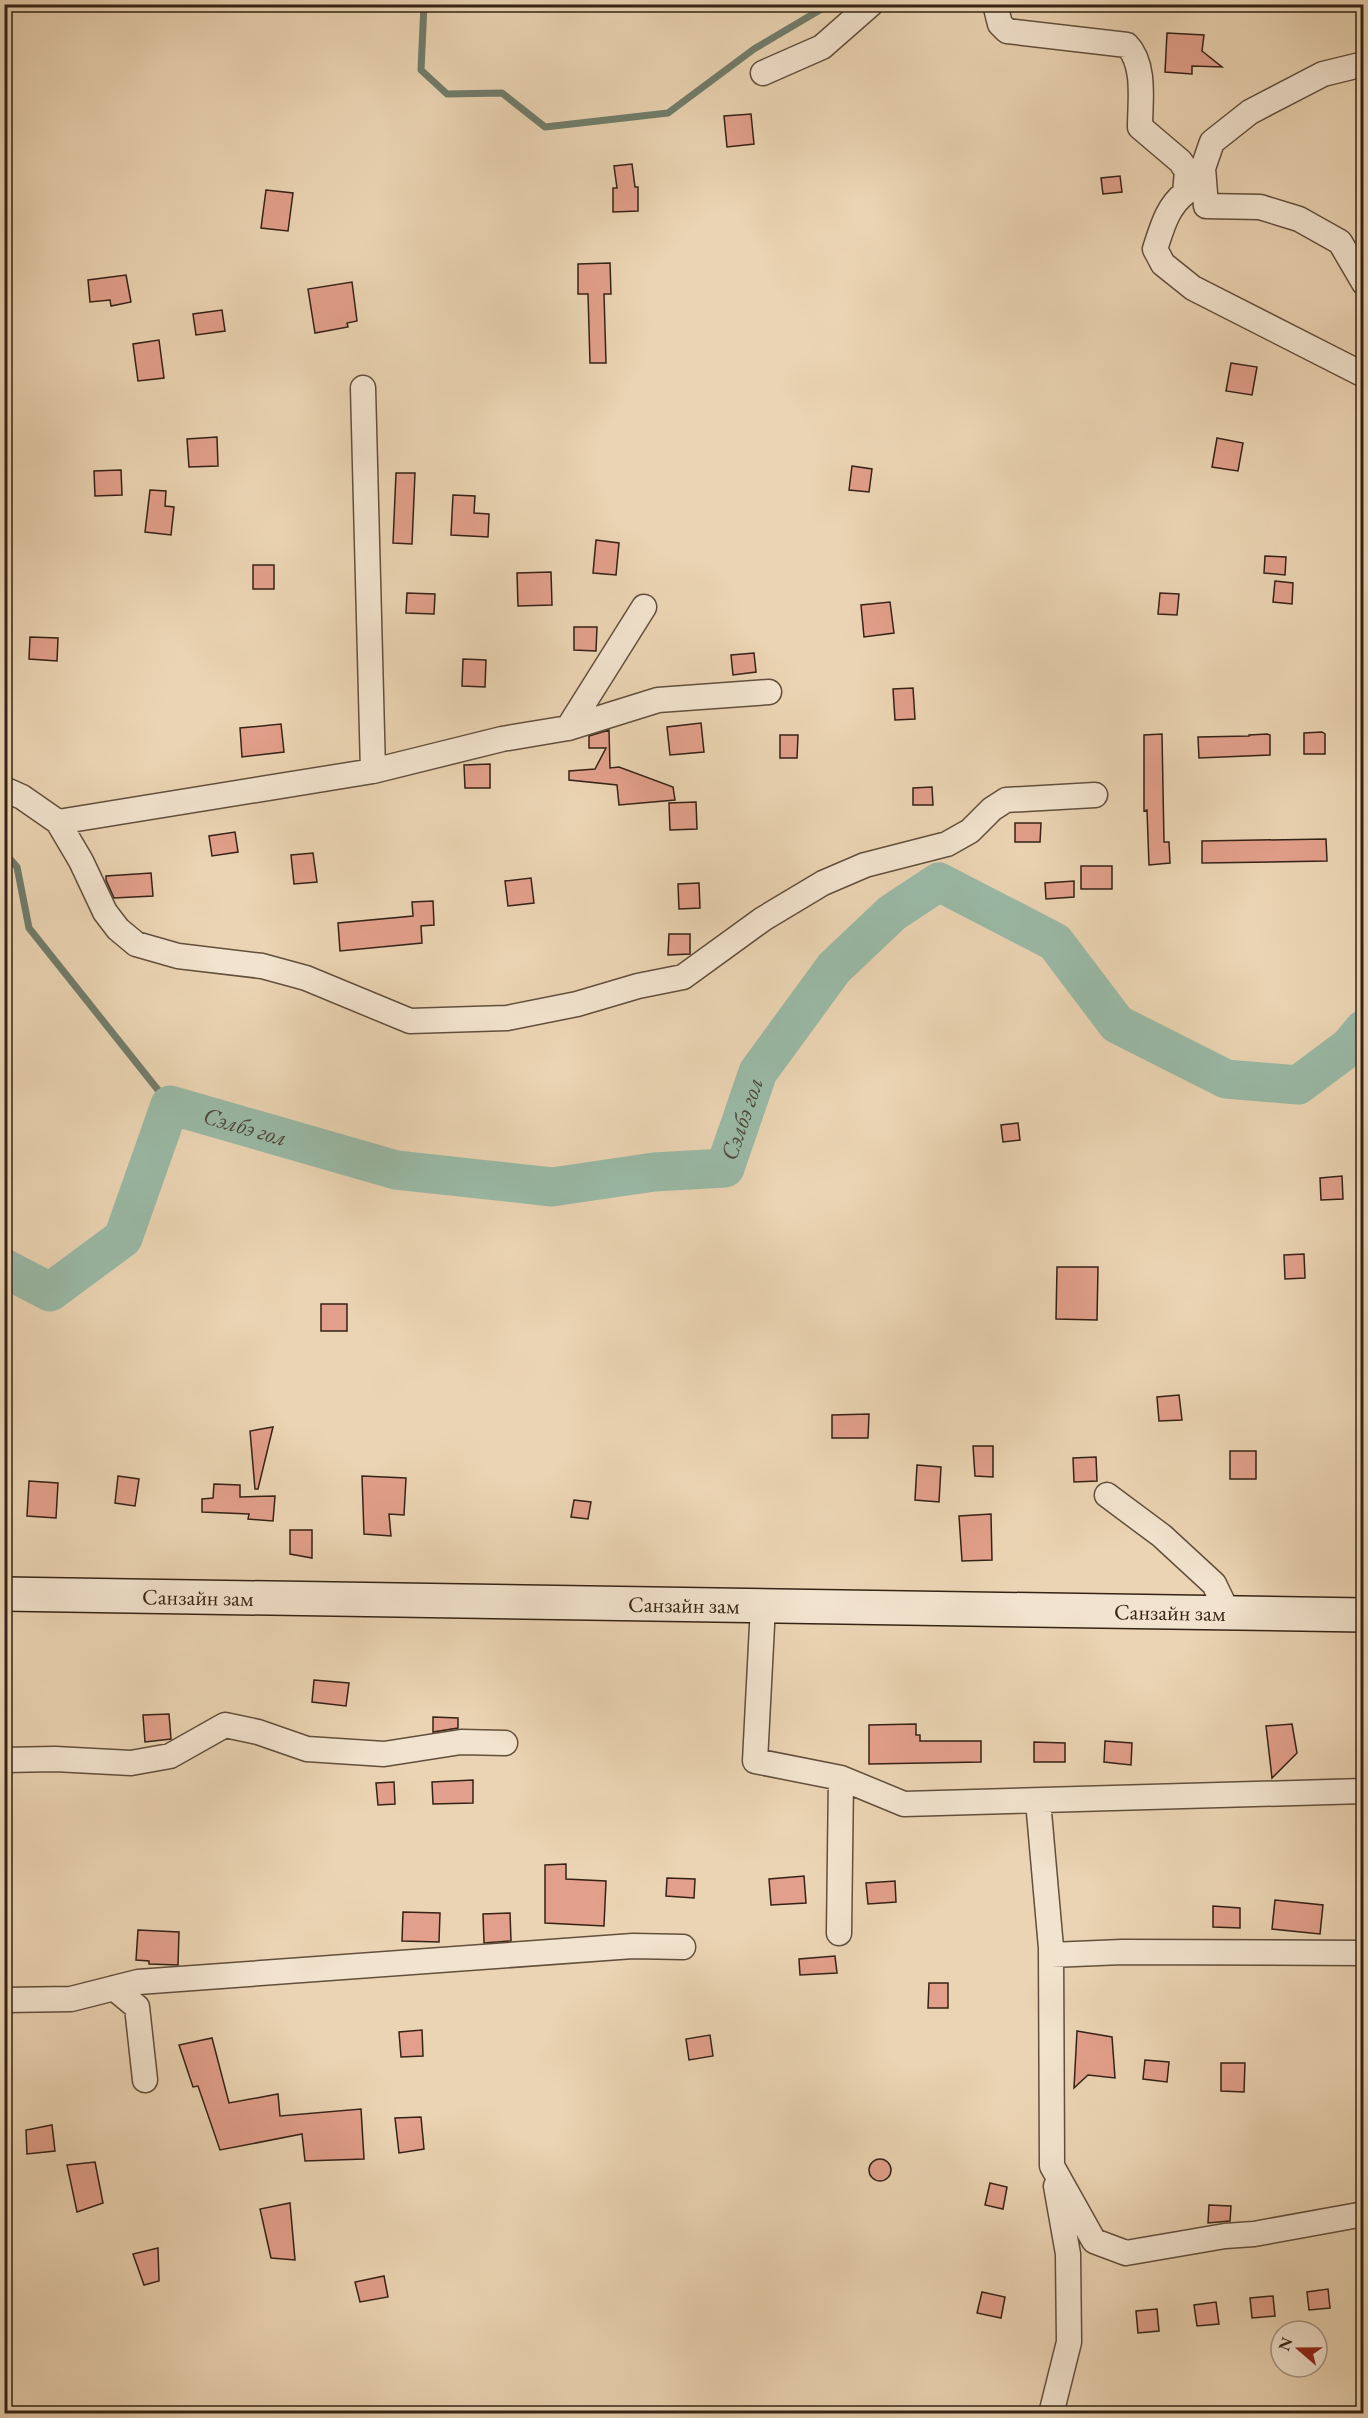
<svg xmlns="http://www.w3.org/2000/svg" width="1368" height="2418" font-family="'EB Garamond',serif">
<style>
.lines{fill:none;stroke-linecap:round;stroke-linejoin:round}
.stream{stroke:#717d6c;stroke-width:7}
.river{stroke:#99b9a6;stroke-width:39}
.building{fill:#e29f8b;stroke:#352315;stroke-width:1.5}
.minor-casing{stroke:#624f3c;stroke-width:27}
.secondary-casing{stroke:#352315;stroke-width:36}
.minor{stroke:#f2e3ce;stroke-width:24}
.secondary{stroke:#f2e3ce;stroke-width:33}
.labels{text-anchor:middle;stroke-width:4.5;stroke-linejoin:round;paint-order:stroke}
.street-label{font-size:22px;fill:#352315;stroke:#f2e3ce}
.water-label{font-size:24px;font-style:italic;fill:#4e4839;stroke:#f2e3ce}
</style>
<rect width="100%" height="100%" fill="#ebd4b3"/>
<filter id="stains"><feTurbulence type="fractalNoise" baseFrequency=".00333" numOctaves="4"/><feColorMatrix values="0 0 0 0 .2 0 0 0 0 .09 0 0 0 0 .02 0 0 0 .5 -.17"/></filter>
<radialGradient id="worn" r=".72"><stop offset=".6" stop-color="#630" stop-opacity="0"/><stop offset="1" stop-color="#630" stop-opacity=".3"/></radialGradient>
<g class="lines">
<path class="stream" d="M424,4L421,70L447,94L502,93L545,127L668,113L754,49L830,4
M4,852L17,867L29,928L170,1105"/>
<path class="river" id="s1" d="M4,1268L50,1292L123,1238L170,1105L396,1170L552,1187L654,1172L725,1168L758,1072L834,968L892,913L939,882L1055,942L1117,1024L1226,1079L1298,1085L1349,1047L1364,1029"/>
</g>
<path class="building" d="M1167,33L1204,35L1202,51L1222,67L1192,66V74L1165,72Z
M751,114L754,144L727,147L724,116Z
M632,164L635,187H638V211L613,212V188H617L614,166Z
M1120,176L1122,192L1103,194L1101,178Z
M266,190L293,193L288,231L261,228Z
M610,263L611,294H604L606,363H590L588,294H578V264Z
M126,275L131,302L111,306L110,300L90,302L88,280Z
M352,282L357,321L347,323L348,327L315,333L308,289Z
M222,310L225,331L196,335L193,314Z
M159,340L164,378L138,381L133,344Z
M1231,363L1257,367L1252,395L1226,391Z
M217,437L218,466L189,467L187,439Z
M1217,438L1243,443L1238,471L1212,467Z
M852,466L872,469L869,492L849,490Z
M121,470L122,495L95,496L94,471Z
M396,473H415L412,544L393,543Z
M150,490L166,491L165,506L174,507L171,535L145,532Z
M453,495L475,496L474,513L489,514L488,537L451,535Z
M596,540L619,543L616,575L593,573Z
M1265,556L1286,557L1285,575L1264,573Z
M253,565H274V589H253Z
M551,572L552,605L518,606L517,573Z
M1275,581L1293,583L1292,604L1273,602Z
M407,593L435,594L434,614L406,613Z
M1160,593L1179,594L1177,615L1158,614Z
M890,602L894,633L864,637L861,605Z
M574,627H597L596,651L574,650Z
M30,637L58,638L57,661L29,659Z
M754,653L756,672L733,675L731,655Z
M463,659L486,660L485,687L462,686Z
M913,688L915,719L895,720L893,689Z
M701,723L704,752L670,755L667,727Z
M281,724L284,752L242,757L240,728Z
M609,730L610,768L619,767L673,787L675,800L619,805L617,785L569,780V771L595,769L606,748H589V736Z
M1322,732L1325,734V754H1304V733Z
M1162,734L1164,842H1169L1170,863L1149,865L1147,810L1144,811V735Z
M1267,734L1270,735V755L1199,758L1198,737L1249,736V735Z
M780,735H798L797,758H780Z
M490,764V788H465L464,765Z
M932,787L933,805H913V788Z
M696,802L697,829L670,830L669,803Z
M1015,823H1041L1040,842H1015Z
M235,832L238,852L212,856L209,836Z
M1326,839L1327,861L1202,863V841Z
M313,853L317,882L294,884L291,855Z
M1081,866H1112V889H1081Z
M151,873L153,896L114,898L106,880V876Z
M531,878L534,903L508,906L505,881Z
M1074,881V897L1046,899L1045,883Z
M699,883L700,908L679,909L678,884Z
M433,901L434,925L421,926L422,943L340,951L338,923L413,916L412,902Z
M669,934H690V954L668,955Z
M1018,1123L1020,1140L1003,1142L1001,1125Z
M1342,1176L1343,1199L1321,1200L1320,1178Z
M1304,1254L1305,1278L1285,1279L1284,1255Z
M1057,1267H1098L1097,1320L1056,1319Z
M321,1304H347V1331H321Z
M1179,1395L1182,1420L1159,1421L1157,1397Z
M869,1414L868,1438H832V1415Z
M273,1427L258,1489H255L250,1431Z
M973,1446H993V1477L975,1476Z
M1230,1451H1256V1479H1230Z
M1096,1457L1097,1481L1074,1482L1073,1458Z
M917,1465L941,1467L939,1502L915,1500Z
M118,1476L139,1479L135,1506L115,1503Z
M362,1476L406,1478L404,1515L389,1514L391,1536L364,1534Z
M29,1481L58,1483L56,1518L27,1516Z
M214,1484L240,1485V1497L275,1496L273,1521L248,1519L249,1514L202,1512V1499L213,1498Z
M574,1500L591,1502L588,1519L571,1517Z
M991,1514L992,1560L962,1561L959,1516Z
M290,1530H312V1558L290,1554Z
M314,1680L349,1683L346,1706L312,1702Z
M169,1714L171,1739L145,1742L143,1715Z
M433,1717L458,1718V1728L433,1732Z
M916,1724V1735H920V1741H981V1762L869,1764V1725Z
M1292,1724L1297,1753L1272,1778L1266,1726Z
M1105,1741L1132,1743L1131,1765L1104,1762Z
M1034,1742L1065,1743V1762H1034Z
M473,1780V1803L433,1804L432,1782Z
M394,1782L395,1804L378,1805L376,1783Z
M566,1864V1879L606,1881L604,1926L545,1923V1865Z
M804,1876L806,1903L771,1905L769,1879Z
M667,1878L695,1879L694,1898L666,1896Z
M895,1881L896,1902L868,1904L866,1883Z
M1275,1900L1323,1905L1320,1934L1272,1929Z
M1213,1906L1240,1908V1928L1213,1927Z
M403,1912L440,1913L439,1942L402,1941Z
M510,1913L511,1941L484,1943L483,1914Z
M138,1930L179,1932L178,1965L149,1964V1961L136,1960Z
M835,1956L837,1973L800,1975L799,1959Z
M929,1983H948V2008H928Z
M422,2030L423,2056L401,2057L399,2032Z
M1077,2031L1112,2037L1115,2078L1088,2075L1074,2088Z
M710,2035L713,2056L689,2060L686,2039Z
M212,2038L229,2103L278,2094L280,2116L361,2109L364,2159L305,2161L302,2134L220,2150L198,2086L193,2087L179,2045Z
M1145,2060L1169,2062L1167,2082L1143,2079Z
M1221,2063H1245L1244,2092L1221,2091Z
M421,2117L424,2149L399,2153L395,2118Z
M52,2125L55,2151L27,2154L26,2130Z
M869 2170a11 11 0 1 1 22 0a11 11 0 1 1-22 0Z
M95,2162L103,2203L77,2212L67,2165Z
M990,2183L1007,2187L1003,2209L985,2205Z
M290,2203L295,2260L271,2258L260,2209Z
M1209,2205L1231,2206L1230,2221L1208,2223Z
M158,2248L159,2281L144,2285L133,2254Z
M384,2276L388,2297L360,2302L355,2282Z
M1328,2289L1330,2308L1309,2310L1307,2292Z
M982,2292L1005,2297L1001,2318L977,2313Z
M1273,2296L1275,2316L1252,2318L1250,2298Z
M1216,2302L1219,2324L1197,2326L1194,2305Z
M1157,2309L1159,2331L1138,2333L1136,2311Z"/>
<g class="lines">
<defs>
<path id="minor" d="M995,4L1000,24L1007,31L1127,45C1146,65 1140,102 1140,127L1180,161L1187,171L1185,193C1167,207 1162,228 1155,249L1163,264L1193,288L1364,375
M1364,64L1323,74L1250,112L1212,142L1203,168L1206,206L1260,207L1299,219L1340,242L1364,283
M763,73L822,47L871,4
M568,728L658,700L769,692
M373,771L502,739L568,728L644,607
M4,789L22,797L58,822L373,771L363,388
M58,822L81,861L105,912L118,929L136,944L178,956L262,966L306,978L410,1021L507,1018L577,1004L638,986L683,977L763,919L823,883L865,865L947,844L970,831L992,809L1006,800L1095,795
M1107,1495L1162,1536L1214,1584L1228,1613
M763,1606L755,1761L841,1778L904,1804L1364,1791
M4,1760L55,1759L131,1763L170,1756L225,1725L258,1732L307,1749L384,1754L461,1742L505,1743
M1038,1801L1051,1948L1052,2166L1094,2241L1126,2253L1225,2236L1254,2234L1364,2214
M839,1933L841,1778
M1051,1955L1122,1952L1364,1953
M114,1988L137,2007L145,2080
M4,2000L71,1999L138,1982L633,1946L683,1947
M1051,2414L1069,2342L1068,2254L1056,2186"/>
<g id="secondary">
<path id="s2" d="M4,1594L1364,1615"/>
</g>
</defs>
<use href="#minor" class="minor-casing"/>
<use href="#secondary" class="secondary-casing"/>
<use href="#minor" class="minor"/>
<use href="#secondary" class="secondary"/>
</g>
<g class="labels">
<g class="street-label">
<text dy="8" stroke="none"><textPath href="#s2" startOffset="194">Санзайн зам</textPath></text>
<text dy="8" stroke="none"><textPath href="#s2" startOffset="680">Санзайн зам</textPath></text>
<text dy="8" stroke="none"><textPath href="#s2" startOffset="1166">Санзайн зам</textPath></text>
</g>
<g class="water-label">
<text dy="8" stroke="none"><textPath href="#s1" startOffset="902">Сэлбэ гол</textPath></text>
<text dy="8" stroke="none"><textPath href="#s1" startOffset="362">Сэлбэ гол</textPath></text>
</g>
</g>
<rect width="1368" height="2418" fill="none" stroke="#ebd4b3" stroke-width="24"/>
<rect x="6" y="6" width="1356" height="2406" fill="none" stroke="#352315" stroke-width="3"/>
<rect x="12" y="12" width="1344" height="2394" fill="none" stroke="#352315" stroke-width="1.5"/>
<g transform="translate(1299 2349) rotate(290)"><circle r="28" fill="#f2e3ce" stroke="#a69684" stroke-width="1.5"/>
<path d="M0-4.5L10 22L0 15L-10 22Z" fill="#8f2418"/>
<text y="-9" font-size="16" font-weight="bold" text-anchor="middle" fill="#352315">N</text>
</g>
<rect width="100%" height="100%" filter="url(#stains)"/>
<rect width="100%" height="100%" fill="url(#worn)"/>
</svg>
